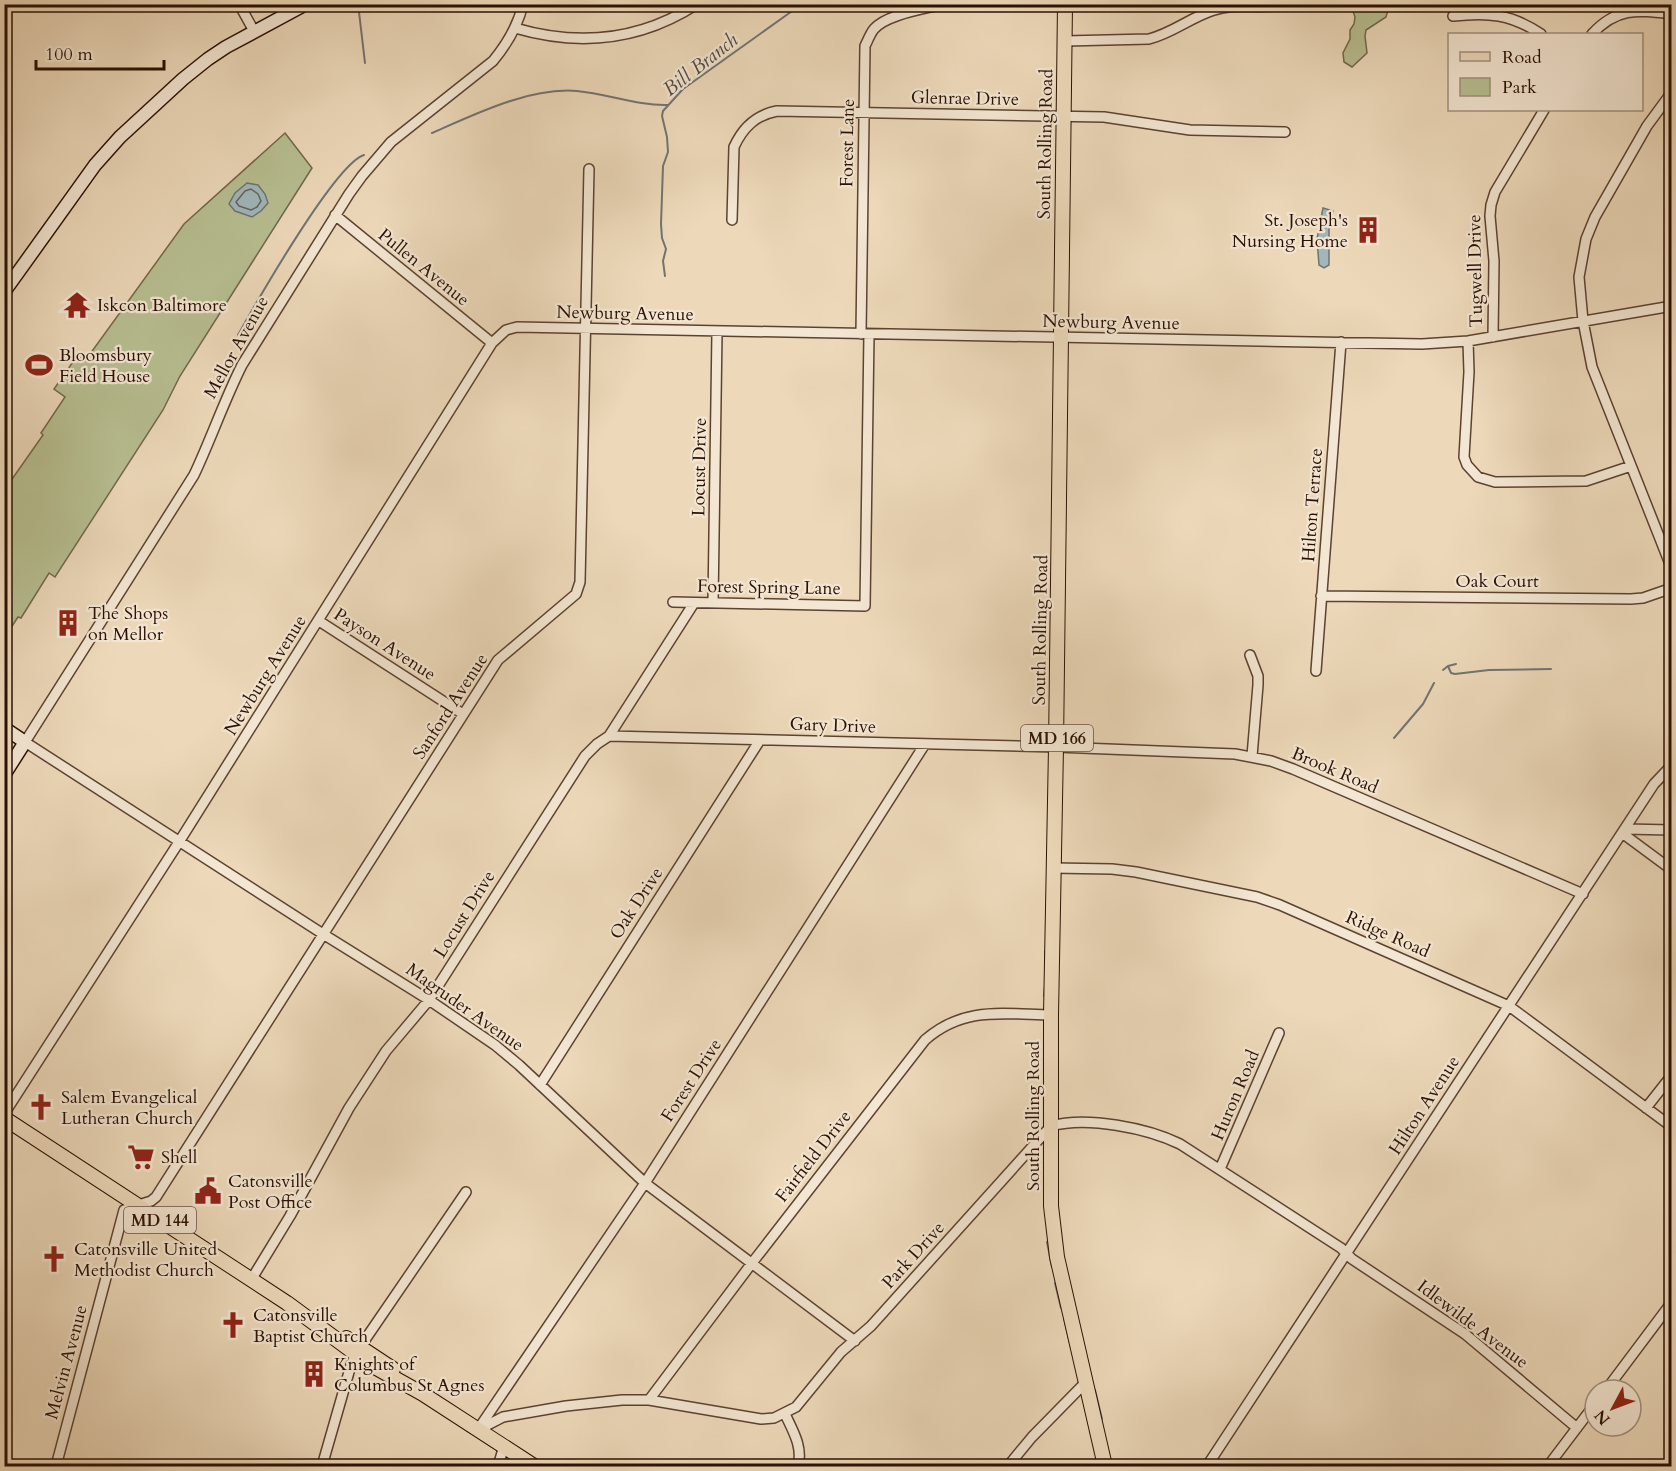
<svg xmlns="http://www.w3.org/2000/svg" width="1676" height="1471" font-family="Cardo,serif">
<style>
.green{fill:#b7bf91;stroke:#71684a;stroke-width:1.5}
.water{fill:#a0b7bc;stroke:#717472;stroke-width:1.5}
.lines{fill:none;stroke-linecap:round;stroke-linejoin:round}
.shore{stroke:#666460;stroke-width:1.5}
.stream{stroke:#717472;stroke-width:2}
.street-casing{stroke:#5c4231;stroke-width:12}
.secondary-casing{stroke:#2b1003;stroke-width:15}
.primary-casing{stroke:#2b1003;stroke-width:16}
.street{stroke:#f3e6d2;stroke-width:9}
.secondary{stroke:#f3e6d2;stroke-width:12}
.primary{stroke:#edd9ba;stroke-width:14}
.labels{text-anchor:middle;stroke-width:4.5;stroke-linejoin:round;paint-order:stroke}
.shield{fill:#f3e6d2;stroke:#675041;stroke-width:1.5}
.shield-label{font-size:16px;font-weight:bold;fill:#2b1003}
.street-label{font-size:18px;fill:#2b1003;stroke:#f3e6d2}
.poi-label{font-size:18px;fill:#2b1003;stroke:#f3e6d2;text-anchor:start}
.water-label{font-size:20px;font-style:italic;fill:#544a44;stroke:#f3e6d2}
</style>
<rect width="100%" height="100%" fill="#edd9ba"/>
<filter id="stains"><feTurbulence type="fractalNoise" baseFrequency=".00333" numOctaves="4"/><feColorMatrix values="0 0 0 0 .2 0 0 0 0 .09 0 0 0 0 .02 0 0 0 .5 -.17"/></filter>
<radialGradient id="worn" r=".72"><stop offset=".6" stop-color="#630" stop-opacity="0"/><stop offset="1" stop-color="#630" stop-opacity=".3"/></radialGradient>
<path class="green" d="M1351,5H1384L1388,10L1386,17L1366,30L1365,36L1367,53L1352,67L1344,62L1343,53L1350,39V30L1354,24L1355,17Z
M285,133L312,168L180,376L163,410L55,577L49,573L21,618L18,617L5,637V480L10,482L43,435L41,433L65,397L54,389L77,356L85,361L184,224Z"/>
<path class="water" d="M247,183L258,185L265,194L268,203L261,211L252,217L235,211L229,204L235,193Z
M1323,208L1333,211L1329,223V265L1324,268L1319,265L1317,239Z"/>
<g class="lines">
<path class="shore" d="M251,189L258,194L261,201L257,207L251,210L239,206L236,202L245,191Z"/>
<path class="stream" d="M359,12L365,63
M432,133C475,114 530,87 577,91C608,94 638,106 668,105
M665,276L663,261L666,249L662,238L661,224L663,166L668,152L667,137L662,116L663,111L683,89L802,4
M238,335C256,303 335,164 364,155
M1448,666L1451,673L1455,674L1489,670L1551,669
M1443,670L1448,666L1456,664
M1394,738L1423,704L1434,683
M1045,966V951
M1044,996L1045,986
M1044,1030V1024
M1047,1242L1052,1267
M1055,1283L1061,1308
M1064,1318L1071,1348
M1095,1390L1102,1419"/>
<defs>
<path id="street" d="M239,4L254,31
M523,4C518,26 507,44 493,61L391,142L362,176L349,194L242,365C224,401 211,439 194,475L25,742L323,934L429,1000L495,1045L519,1065L645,1183L855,1341
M1453,16C1488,12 1511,14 1541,34
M515,28C580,47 640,41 697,4
M1592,34C1617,7 1637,10 1672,14
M1065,41L1149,39C1173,33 1191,17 1214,10C1236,2 1262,10 1285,4
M1672,92L1647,126L1595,217L1586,239L1579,277L1583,321L1592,367L1672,569
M335,215L492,343
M732,220L734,147C743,127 756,115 777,111L1104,117L1190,130L1285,132
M861,334L865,46C868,40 870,34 874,29C887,14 925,9 943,4
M1493,337L1494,261L1490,216L1491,205L1495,192L1544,110
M1468,341L1469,372L1464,457L1467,465L1478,477L1495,482L1586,481L1631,466
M1321,596L1631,599L1643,598L1672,588
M673,602L865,606L869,334
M713,603L717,332
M319,621L463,714
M1250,655L1258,676V685L1252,756
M1316,671L1341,342
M609,736L1056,747L1235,754L1271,761L1293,769L1583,894
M1625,829L1672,830
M1622,833L1672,870
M1053,868L1112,869L1136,872L1257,897L1280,905L1509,1006L1672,1127
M540,1085L760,740
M1646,1108L1672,1075
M4,1114L179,842L492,343L506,330L517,327L1422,344L1468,341L1672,306
M1220,1169L1279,1033
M251,1280L290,1216L349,1108L386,1051L429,1000L585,756L597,744L609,736L694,603
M1606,1390L1672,1302
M649,1400L752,1263L925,1040C964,1006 1003,1014 1051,1015
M785,1414C793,1431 803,1447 798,1466
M479,1428L645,1183L925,744
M478,1430L503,1417L566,1406L622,1400H649L761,1419L774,1418L796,1407L841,1352L871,1326L1051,1126C1087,1116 1147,1128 1180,1144L1341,1248L1352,1259L1465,1334L1577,1428
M56,1466L124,1210L151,1201L156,1197L498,660L576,594L580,582L589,169
M322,1466L351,1365L358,1350L466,1192
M498,1466L504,1446
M1008,1466L1032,1437L1086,1382
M1207,1466L1654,784L1672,765
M1548,1466L1595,1404"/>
<path id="secondary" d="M4,292L95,165L120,137L183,79L208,59L226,47L306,4
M4,728L25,742L4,775"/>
<path id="primary" d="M1065,4L1056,747L1051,1015V1206L1057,1257L1105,1466
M4,1118L287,1303L371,1365L423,1394L534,1466
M346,1338L393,1369"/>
</defs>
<use href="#street" class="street-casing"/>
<use href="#secondary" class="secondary-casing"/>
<use href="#primary" class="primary-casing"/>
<use href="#street" class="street"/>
<use href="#secondary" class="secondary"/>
<use href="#primary" class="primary"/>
</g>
<defs>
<symbol id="building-bare" viewBox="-9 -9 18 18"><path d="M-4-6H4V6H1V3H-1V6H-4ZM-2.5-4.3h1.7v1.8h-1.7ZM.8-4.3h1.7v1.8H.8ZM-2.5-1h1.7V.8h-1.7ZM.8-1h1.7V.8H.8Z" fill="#8f2418" stroke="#f3e6d2" stroke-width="2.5" paint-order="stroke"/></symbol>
<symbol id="temple-bare" viewBox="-9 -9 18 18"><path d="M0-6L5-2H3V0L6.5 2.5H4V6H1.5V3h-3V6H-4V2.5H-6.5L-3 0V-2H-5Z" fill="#8f2418" stroke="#f3e6d2" stroke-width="2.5" paint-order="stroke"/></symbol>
<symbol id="stadium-bare" viewBox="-9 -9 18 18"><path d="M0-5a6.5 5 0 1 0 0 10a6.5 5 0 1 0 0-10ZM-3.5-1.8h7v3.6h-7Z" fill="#8f2418" stroke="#f3e6d2" stroke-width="2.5" paint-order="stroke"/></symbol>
<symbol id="church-bare" viewBox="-9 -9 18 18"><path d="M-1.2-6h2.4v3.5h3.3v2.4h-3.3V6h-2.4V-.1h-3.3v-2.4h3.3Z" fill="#8f2418" stroke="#f3e6d2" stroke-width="2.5" paint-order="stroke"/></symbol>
<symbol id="supermarket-bare" viewBox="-9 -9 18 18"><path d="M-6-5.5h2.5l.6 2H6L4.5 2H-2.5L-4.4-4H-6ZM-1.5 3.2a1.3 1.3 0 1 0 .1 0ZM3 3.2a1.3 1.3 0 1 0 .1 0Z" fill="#8f2418" stroke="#f3e6d2" stroke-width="2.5" paint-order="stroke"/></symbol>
<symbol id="civic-bare" viewBox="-9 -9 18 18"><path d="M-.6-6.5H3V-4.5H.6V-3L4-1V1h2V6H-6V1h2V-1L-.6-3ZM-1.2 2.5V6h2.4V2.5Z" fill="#8f2418" stroke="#f3e6d2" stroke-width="2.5" paint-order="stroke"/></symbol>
</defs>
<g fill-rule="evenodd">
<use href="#building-bare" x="1349" y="211" width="38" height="38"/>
<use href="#temple-bare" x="58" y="286" width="38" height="38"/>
<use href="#stadium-bare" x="20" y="346" width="38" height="38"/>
<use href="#building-bare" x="49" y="604" width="38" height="38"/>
<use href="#church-bare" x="22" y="1088" width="38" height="38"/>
<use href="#supermarket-bare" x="122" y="1138" width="38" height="38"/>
<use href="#civic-bare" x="189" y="1172" width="38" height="38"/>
<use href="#church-bare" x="35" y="1240" width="38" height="38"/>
<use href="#church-bare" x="214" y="1306" width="38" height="38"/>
<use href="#building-bare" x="295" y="1355" width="38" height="38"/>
</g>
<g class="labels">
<g class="shield">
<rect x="1021" y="725" width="72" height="26" rx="4.5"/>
<rect x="124" y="1207" width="72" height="26" rx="4.5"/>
</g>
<g class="shield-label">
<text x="1057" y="744">MD 166</text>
<text x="160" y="1226">MD 144</text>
</g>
<g class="street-label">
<text transform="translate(965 98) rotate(1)" y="6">Glenrae Drive</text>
<text transform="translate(847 143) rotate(-89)" y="6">Forest Lane</text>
<text transform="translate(1045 144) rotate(-89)" y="6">South Rolling Road</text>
<text transform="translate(424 267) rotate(39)" y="6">Pullen Avenue</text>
<text transform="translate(1475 271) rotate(-91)" y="6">Tugwell Drive</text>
<text transform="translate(625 313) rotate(1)" y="6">Newburg Avenue</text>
<text transform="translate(1111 322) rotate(1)" y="6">Newburg Avenue</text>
<text transform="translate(236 347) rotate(-61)" y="6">Mellor Avenue</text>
<text transform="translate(699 467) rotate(-89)" y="6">Locust Drive</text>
<text transform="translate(1312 505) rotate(-86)" y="6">Hilton Terrace</text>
<text x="1497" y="587">Oak Court</text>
<text transform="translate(769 587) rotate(1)" y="6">Forest Spring Lane</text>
<text transform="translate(1040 630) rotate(-89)" y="6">South Rolling Road</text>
<text transform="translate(385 644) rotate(33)" y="6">Payson Avenue</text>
<text transform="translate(265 675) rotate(-58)" y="6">Newburg Avenue</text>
<text transform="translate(450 706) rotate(-57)" y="6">Sanford Avenue</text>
<text transform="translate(833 725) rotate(2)" y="6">Gary Drive</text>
<text transform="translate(1335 770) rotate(23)" y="6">Brook Road</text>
<text transform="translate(636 903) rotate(-57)" y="6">Oak Drive</text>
<text transform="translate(464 914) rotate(-58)" y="6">Locust Drive</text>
<text transform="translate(1388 934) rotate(24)" y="6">Ridge Road</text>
<text transform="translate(465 1007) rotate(35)" y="6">Magruder Avenue</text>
<text transform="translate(691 1080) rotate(-57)" y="6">Forest Drive</text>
<text transform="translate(1235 1095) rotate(-67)" y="6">Huron Road</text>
<text transform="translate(1424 1105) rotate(-57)" y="6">Hilton Avenue</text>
<text transform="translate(1033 1116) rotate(-90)" y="6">South Rolling Road</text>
<text transform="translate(813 1156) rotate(-52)" y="6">Fairfield Drive</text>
<text transform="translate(913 1255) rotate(-48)" y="6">Park Drive</text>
<text transform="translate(1473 1324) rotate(37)" y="6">Idlewilde Avenue</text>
<text transform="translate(66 1362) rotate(-75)" y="6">Melvin Avenue</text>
</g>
<g class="poi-label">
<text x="1348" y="226" text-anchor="end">St. Joseph's<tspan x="1348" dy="21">Nursing Home</tspan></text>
<text x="97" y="311">Iskcon Baltimore</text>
<text x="59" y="361">Bloomsbury<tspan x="59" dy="21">Field House</tspan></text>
<text x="88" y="619">The Shops<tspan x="88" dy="21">on Mellor</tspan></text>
<text x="61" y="1103">Salem Evangelical<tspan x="61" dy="21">Lutheran Church</tspan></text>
<text x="161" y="1163">Shell</text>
<text x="228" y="1187">Catonsville<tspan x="228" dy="21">Post Office</tspan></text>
<text x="74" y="1255">Catonsville United<tspan x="74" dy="21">Methodist Church</tspan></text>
<text x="253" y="1321">Catonsville<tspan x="253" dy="21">Baptist Church</tspan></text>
<text x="334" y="1370">Knights of<tspan x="334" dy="21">Columbus St Agnes</tspan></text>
</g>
<g class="water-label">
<text transform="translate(700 64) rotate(-38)" y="7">Bill Branch</text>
</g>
</g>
<rect width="1676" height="1471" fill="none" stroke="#edd9ba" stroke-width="24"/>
<rect x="6" y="6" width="1664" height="1459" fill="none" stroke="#2b1003" stroke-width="3"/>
<rect x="12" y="12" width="1652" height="1447" fill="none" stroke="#2b1003" stroke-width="1.5"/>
<rect x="1448" y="33" width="195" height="78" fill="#f3e6d2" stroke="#a3907f" stroke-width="1.5"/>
<rect x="1460" y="52" width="30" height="9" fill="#edd9ba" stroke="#a3907f" stroke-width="1.5"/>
<text x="1502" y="63" font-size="18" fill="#2b1003">Road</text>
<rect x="1460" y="78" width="30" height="18" fill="#b7bf91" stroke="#a3907f" stroke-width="1.5"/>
<text x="1502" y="93" font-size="18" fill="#2b1003">Park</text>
<g transform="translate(1613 1408) rotate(229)"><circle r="28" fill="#f3e6d2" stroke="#a3907f" stroke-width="1.5"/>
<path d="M0-4.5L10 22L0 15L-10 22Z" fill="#8f2418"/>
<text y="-9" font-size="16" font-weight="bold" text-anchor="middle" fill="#2b1003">N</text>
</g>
<path d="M36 60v9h128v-9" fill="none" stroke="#2b1003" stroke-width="3"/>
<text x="45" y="60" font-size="18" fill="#2b1003" stroke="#f3e6d2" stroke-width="4.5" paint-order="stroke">100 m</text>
<rect width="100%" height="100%" filter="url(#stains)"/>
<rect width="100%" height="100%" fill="url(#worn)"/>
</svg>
